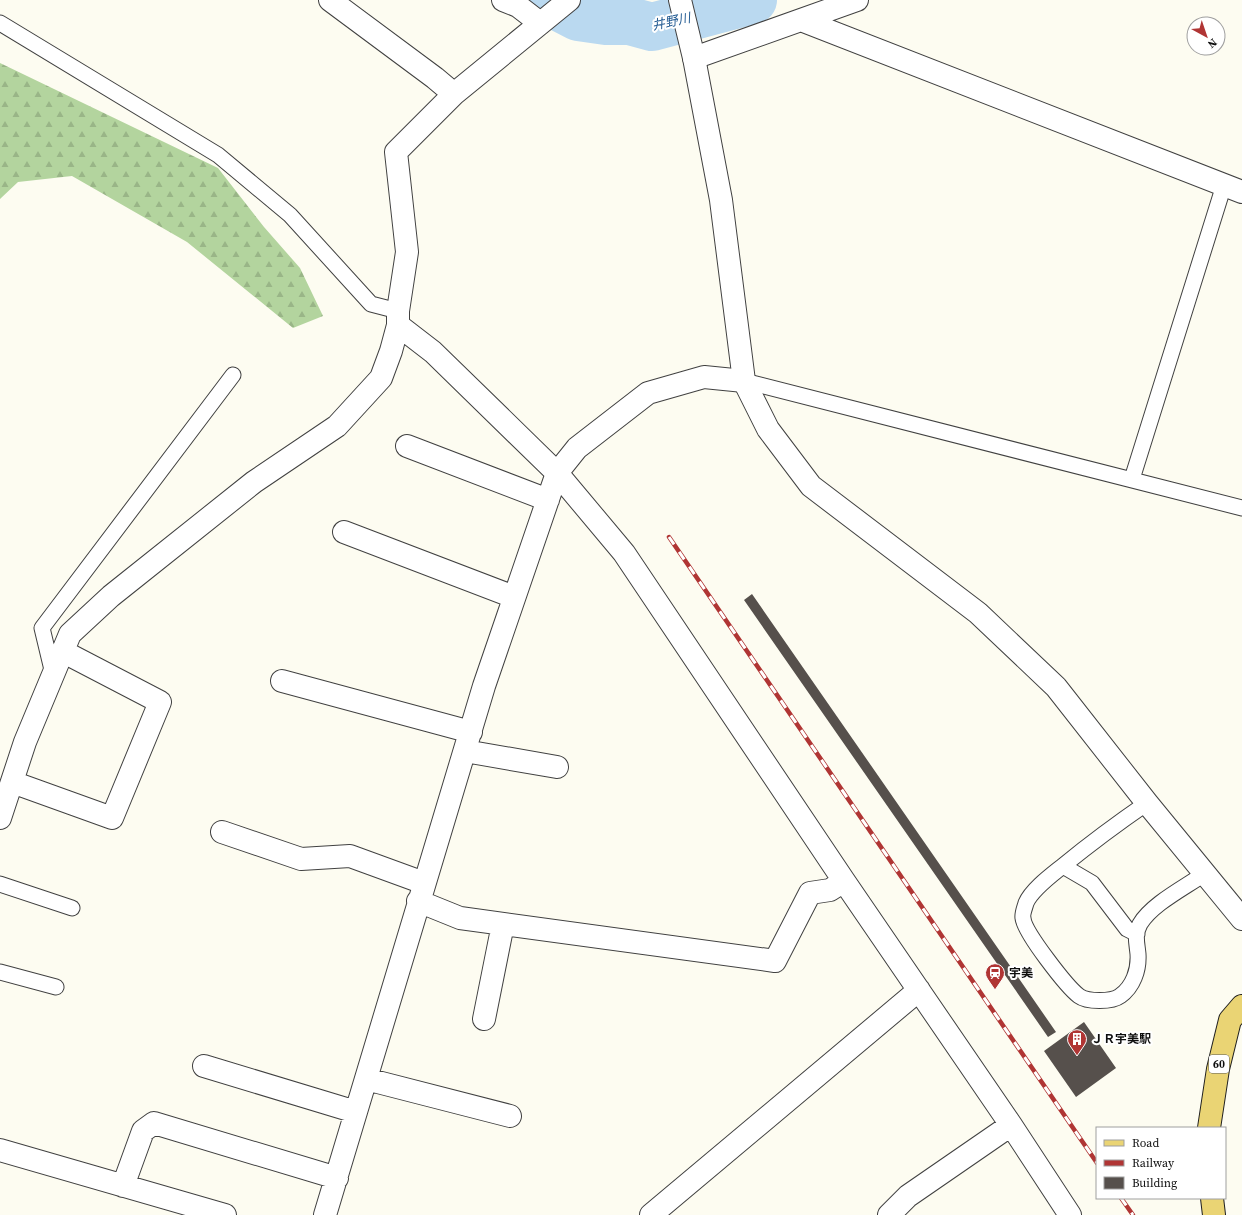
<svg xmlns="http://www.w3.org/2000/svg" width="1242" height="1215" font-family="'Source Serif 4','Noto Sans JP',serif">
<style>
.forest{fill:url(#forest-firs)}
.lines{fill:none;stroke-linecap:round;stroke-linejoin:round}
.river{stroke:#bad9f0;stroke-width:48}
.building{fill:#56504c}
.service-casing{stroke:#414141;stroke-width:17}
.minor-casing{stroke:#414141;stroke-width:24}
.tertiary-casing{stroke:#414141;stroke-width:24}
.primary-casing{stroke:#1f1f1f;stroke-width:24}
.service{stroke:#fff;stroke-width:15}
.minor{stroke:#fff;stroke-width:22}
.tertiary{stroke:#fff;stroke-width:22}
.primary{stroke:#ead474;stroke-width:22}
.rail-casing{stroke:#b03534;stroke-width:4.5}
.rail{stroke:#fff;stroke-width:3;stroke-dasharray:9;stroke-linecap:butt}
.labels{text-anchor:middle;stroke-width:4;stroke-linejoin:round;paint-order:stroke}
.shield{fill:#fff;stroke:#565656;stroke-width:1}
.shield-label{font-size:11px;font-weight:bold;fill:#0e0e0e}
.poi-label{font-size:12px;font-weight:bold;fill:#0e0e0e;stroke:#fff;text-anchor:start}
.water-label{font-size:13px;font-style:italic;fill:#245c93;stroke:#fff}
</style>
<defs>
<pattern id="forest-firs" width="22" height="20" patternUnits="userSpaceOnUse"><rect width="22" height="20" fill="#b3d49e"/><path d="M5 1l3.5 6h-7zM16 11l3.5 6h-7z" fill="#99b587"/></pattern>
</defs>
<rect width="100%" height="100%" fill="#fdfcf1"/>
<path class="forest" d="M0,63L218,168L264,227L300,268L323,316L293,328L187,242L72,176L18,182L0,199Z"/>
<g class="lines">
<path class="river" d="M545,0L578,17L606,21H630L652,27L753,0"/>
</g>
<path class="building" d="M752,594L1056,1032L1048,1037L744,600Z
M1084,1022L1116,1068L1076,1097L1044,1051Z"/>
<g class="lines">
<defs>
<path id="service" d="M0,23L218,155L290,215L371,304L398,311
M744,381L1242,508
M1132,479L1224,185
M53,674L42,628L233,375
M1147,803C1118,823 1091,843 1064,865C1053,874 1032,889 1026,903C1025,907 1022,914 1023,918C1024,932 1067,987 1079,996C1087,1002 1112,1002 1120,996C1133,987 1139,970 1138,954C1137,943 1134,935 1140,924C1152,904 1184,888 1204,874
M1063,866L1092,883L1127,929L1137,934
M0,884L72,908
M0,972L56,987"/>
<path id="minor" d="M330,0L435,78L454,94
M503,0L518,6L540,23
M801,20L1242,192
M694,58L857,0
M398,325L433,352L557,473L624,553L844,881L1011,1125L1070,1215
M407,446L548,500
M344,532L514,597
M282,681L471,732
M465,751L557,767
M12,782L112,818L160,702L62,651
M0,818L25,742L70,634L111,596L254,482L337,426L381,378L391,351L398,325V311L407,252L396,152L454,94L569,0
M222,832L301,859L350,856L424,883
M418,901L460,918L775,961L810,893L830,890L844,881
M484,1019L503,924
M204,1066L356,1112
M366,1079L510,1116
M0,1150L225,1215
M123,1186L143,1131L154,1123L337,1178
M325,1215L484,686L557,473L577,448L648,393L704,377L744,381
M651,1215L919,990
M889,1215L908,1196L1011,1125"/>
<path id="tertiary" d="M680,0L694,58L721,200L744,381L768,429L811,486L978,613L1056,687L1147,803L1242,919"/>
<path id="primary" d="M1209,1128L1218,1069L1230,1020L1242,1006
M1212,1198L1214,1215"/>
</defs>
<use href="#service" class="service-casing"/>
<use href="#minor" class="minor-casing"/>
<use href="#tertiary" class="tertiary-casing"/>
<use href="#primary" class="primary-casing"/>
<use href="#service" class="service"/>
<use href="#minor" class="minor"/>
<use href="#tertiary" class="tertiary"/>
<use href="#primary" class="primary"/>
<defs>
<path id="rail" d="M669,537L1097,1163
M1121,1198L1133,1215"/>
</defs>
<use href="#rail" class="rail-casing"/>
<use href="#rail" class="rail"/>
</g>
<defs>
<symbol id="station-pin" viewBox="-11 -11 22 30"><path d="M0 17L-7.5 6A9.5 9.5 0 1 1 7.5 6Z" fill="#b03534" stroke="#fff"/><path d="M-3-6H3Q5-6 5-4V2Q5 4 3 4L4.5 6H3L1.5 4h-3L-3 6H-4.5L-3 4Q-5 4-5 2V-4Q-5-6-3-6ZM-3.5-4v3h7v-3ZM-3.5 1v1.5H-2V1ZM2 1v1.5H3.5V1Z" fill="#fff"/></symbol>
<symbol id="building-pin" viewBox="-11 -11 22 30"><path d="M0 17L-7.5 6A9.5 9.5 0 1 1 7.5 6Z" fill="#b03534" stroke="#fff"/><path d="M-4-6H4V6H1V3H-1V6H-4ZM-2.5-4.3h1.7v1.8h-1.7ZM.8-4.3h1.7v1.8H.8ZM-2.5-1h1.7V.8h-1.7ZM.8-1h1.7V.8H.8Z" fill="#fff"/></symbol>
</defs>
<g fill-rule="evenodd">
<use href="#station-pin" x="984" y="962" width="22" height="30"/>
<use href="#building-pin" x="1066" y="1028" width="22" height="30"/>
</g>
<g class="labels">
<rect class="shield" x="1209" y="1055" width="20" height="18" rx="3"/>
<g class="shield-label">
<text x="1219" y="1068">60</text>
</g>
<g class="poi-label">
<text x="1009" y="977">宇美</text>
<text x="1091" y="1043">ＪＲ宇美駅</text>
</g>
<g class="water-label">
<text transform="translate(671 21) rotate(-12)" y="5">井野川</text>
</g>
</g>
<rect x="1096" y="1127" width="130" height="72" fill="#ffffff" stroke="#9f9f9f"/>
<rect x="1104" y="1140" width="20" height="6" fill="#ead474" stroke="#9f9f9f"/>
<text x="1132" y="1147" font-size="12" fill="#0e0e0e">Road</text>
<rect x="1104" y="1160" width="20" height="6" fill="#b03534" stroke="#9f9f9f"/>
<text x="1132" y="1167" font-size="12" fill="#0e0e0e">Railway</text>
<rect x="1104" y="1177" width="20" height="12" fill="#56504c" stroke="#9f9f9f"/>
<text x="1132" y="1187" font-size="12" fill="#0e0e0e">Building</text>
<g transform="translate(1206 36) rotate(140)"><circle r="19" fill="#ffffff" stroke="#9f9f9f"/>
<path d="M0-3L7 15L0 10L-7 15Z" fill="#b03534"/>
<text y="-6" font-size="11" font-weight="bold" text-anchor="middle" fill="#0e0e0e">N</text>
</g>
</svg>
